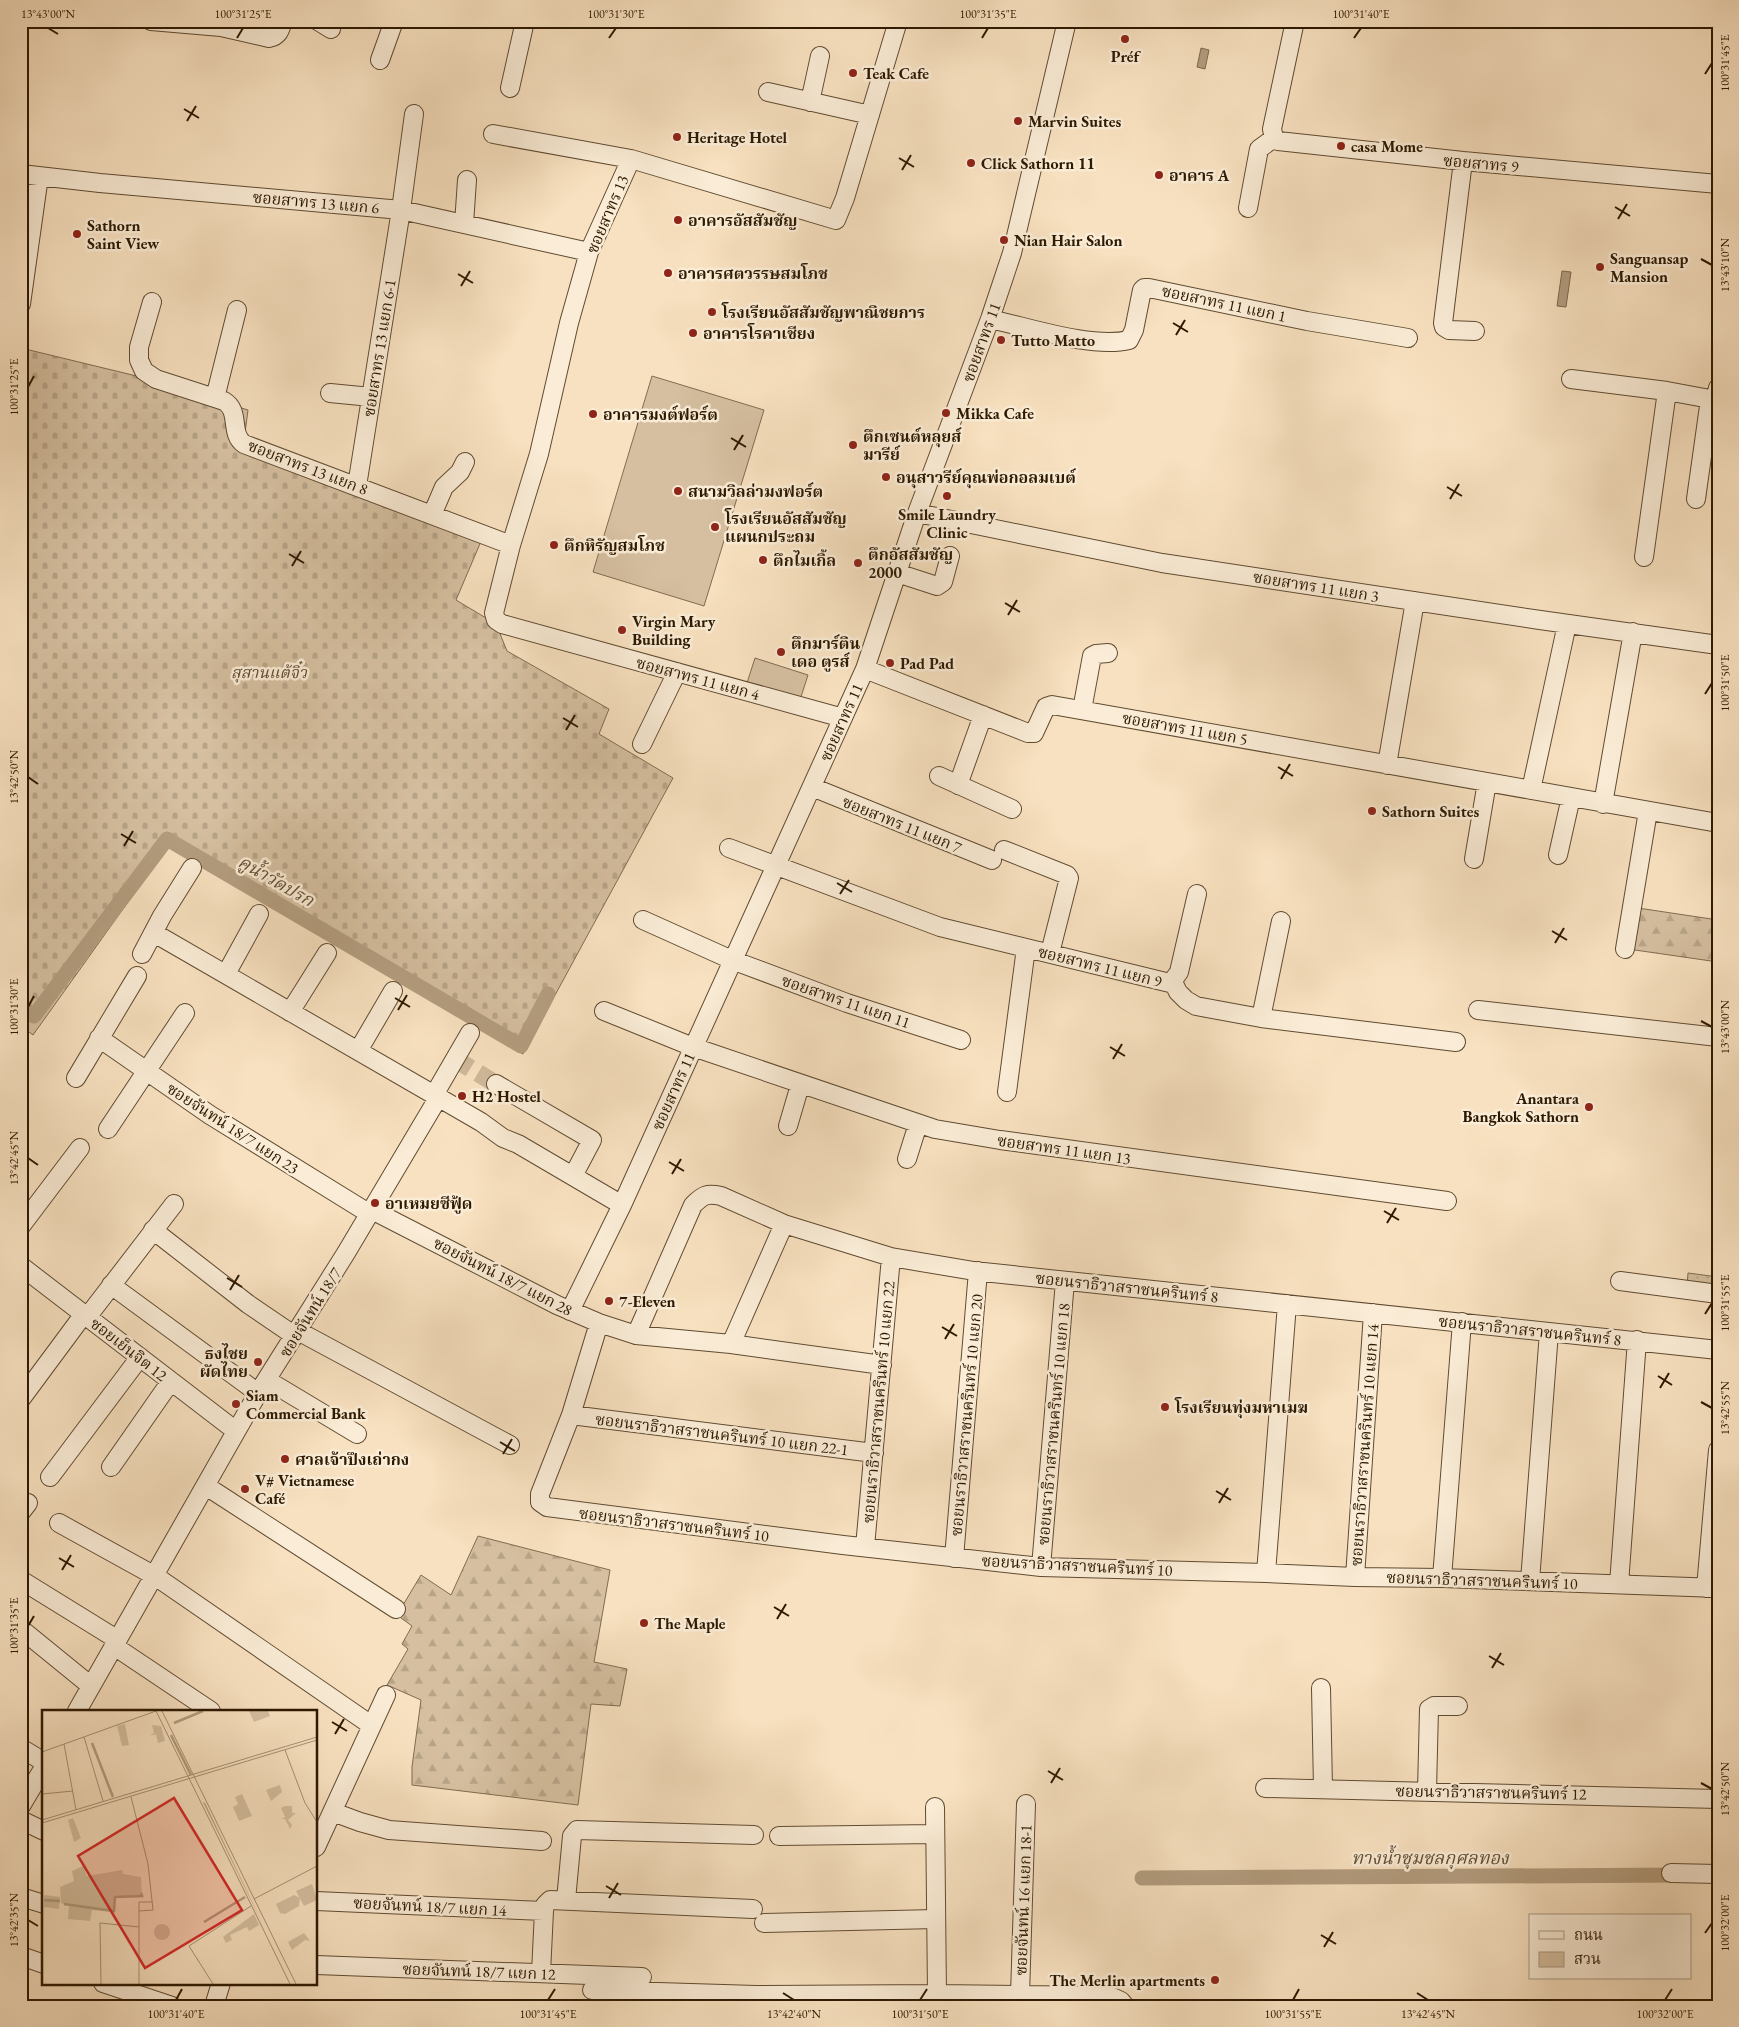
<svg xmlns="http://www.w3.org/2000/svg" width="1739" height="2027" font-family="'EB Garamond','Noto Serif Thai',serif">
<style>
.forest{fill:url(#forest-firs);stroke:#816c50}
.cemetery{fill:url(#cemetery-stones);stroke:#816c50}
.park{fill:#d5bfa0;stroke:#816c50}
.garden{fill:url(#garden-dots);stroke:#816c50}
.water{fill:#b39d7f;stroke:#7d684d}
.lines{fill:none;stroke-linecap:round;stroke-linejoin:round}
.canal{stroke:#b39d7f;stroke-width:15}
.minor-tunnel{stroke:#cfb99a;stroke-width:18;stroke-dasharray:18 9;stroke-linecap:butt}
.minor-casing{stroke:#604b31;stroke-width:20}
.minor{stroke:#faecd6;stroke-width:18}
.ticks{fill:none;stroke:#2d1901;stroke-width:2}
.poi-dot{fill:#8f2418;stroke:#faecd6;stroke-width:2}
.labels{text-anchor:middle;stroke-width:5;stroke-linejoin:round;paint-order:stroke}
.poi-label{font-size:16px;font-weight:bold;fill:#2d1901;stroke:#faecd6;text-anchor:start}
.street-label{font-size:16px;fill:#2d1901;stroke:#faecd6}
.park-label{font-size:16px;font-style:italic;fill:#5f4b31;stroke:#faecd6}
.water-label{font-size:18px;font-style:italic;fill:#634e33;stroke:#faecd6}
.inset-river{fill:none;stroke:#b39d7f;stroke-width:2.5}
.inset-road{fill:none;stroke:#a79174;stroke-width:1}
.view{fill:#d62828;fill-opacity:0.15;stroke:#d62828;stroke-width:2.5}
.inset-edge{fill:none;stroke:#2d1901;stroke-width:2.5}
.neatline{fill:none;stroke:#2d1901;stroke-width:2}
.ticks-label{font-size:12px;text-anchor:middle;fill:#2d1901}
</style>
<defs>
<pattern id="forest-firs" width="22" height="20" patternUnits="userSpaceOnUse" patternTransform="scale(1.25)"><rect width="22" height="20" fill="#d5bfa0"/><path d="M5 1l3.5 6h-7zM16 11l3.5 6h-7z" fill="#b7a488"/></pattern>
<pattern id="cemetery-stones" width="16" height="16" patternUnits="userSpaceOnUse" patternTransform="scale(1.25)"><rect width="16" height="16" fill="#d5bfa0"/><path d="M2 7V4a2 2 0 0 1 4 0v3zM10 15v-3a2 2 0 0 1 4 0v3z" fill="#b7a488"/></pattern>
<pattern id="garden-dots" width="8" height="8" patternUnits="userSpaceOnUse" patternTransform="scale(1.25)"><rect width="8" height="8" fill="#d5bfa0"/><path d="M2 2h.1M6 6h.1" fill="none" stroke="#b7a488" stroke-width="1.8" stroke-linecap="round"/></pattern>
</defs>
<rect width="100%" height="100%" fill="#f8e1c0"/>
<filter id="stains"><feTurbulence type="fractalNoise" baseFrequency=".004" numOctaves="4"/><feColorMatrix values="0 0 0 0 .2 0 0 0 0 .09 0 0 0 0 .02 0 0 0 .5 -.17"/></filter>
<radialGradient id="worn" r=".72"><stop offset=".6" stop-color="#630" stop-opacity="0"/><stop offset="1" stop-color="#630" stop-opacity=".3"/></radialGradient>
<path class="forest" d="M1638,908L1718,920V962L1628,949Z
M478,1536L610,1570L594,1662L627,1669L620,1706L591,1704L578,1805L412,1785V1767L421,1700L387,1685L408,1649L402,1644L412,1626L397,1615L421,1575L451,1595Z"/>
<path class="cemetery" d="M21,348L149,379L248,410L243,448L482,539L456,600L496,624L507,651L609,709L599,734L673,778L523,1054L168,846L33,1035L21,1026Z"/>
<path class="park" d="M652,376L764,410L704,606L593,572Z
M755,658L808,675L800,700L747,683Z"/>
<path class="garden" d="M1688,1273L1718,1277V1288L1687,1285Z"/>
<path class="water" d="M1201,48L1209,50L1205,69L1197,67Z
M1562,271L1571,272L1566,307L1557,306Z"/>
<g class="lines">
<path class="canal" d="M21,1006L34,1016L167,839L521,1046L548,994
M1142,1878L1684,1875"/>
<path class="minor-tunnel" d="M455,1059L496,1084"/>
<defs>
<path id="minor" d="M151,21L221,27L269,38C279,36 280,30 283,21
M318,21L331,29
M1295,21L1272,129L1274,138L1278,141L1463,161L1718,184
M380,60L394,21
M510,88L525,21
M768,92L870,115
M810,102L820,56
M493,134L631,159L836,220L845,198L898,21
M631,159L589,252L569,323L539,454L511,545L494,613L496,620L502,624L843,718
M1463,161L1443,323L1444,327L1449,330L1475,331
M21,174L100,183L401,210L589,252
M1248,208L1259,149L1274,138
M464,224L467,180
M152,302L139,347V360L144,371L156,379L224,401C241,411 229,433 244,444L511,545
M21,304L39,176
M990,319C1028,327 1092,349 1129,340L1134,330L1142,290L1144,288H1149L1307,321L1408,338
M1571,379L1667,391L1710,399L1716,395L1718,388
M330,393L371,397
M215,398L237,310
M357,486L401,210L414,114
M1696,499L1710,399
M917,513L1162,563L1540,620L1718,645
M432,515L444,487L460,472L465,462
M1644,557L1667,391
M897,573L937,586L943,582L950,556
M865,669L1028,733H1034L1046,707L1052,705L1718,823
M1082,710L1092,656L1096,654L1108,653
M642,744L677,672
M1387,765L1415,601
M939,776L1012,809
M958,785L983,715
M812,787L992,860
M1531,790L1567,624
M1603,804L1633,632
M729,848L940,927L1174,984L1178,992L1186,1000L1196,1006L1261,1018L1456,1042
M1004,850L1067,875L1069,878L1050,953
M1558,855L1571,797
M1474,859L1487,782
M643,920L732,960L847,1003L961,1040
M154,933L481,1122L503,1138L518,1144L622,1205
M1625,949L1648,811
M142,954L162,916L192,868
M226,974L259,914
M1174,984V979L1179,972L1197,894
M1478,1010L1718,1037
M604,1011L693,1047L935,1129L1000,1140L1447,1201
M290,1012L327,953
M1261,1018L1281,921
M99,1038L210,1115L370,1214
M358,1051L393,991
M76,1078L137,976
M496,1084L592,1140L573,1176
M1007,1092L1026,948
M434,1095L470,1033
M788,1126L800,1085
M108,1129L185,1013
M907,1159L918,1124
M372,1210L557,1305L599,1323L636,1335L731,1344L882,1365
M21,1226L80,1148
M153,1230L248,1304L295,1336
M21,1266L236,1431
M1620,1281L1718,1294
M111,1285L258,1393
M570,1311L622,1205L865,669L917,513L990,319L1012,253L1067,21
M88,1316L174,1204
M599,1323L571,1415L540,1494V1502L547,1507L843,1545L1041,1567L1266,1573L1355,1577L1442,1578L1718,1588
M298,1331L510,1445
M636,1335L693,1205C703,1195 707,1193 721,1196L784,1224L891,1257L974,1271L1718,1350
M731,1344L784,1224
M267,1380L357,1434
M21,1399L84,1314
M571,1415L874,1453
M111,1467L171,1381
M50,1477L140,1357
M206,1486L396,1609
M21,1512L28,1503
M59,1523L155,1576L371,1725
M865,1547L891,1257
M954,1558L978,1271
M1041,1567L1065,1281
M1266,1573L1287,1304
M1355,1577L1373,1313
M1442,1578L1462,1322
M21,1580L118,1640
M1530,1581L1549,1332
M1619,1584L1637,1340
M1706,1588L1718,1450
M21,1629L91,1686
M114,1646L211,1711
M1321,1688L1323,1788
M77,1711L258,1393L346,1253L438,1098
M21,1748L44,1762
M1265,1788L1718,1799
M1427,1791L1429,1709L1434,1706H1458
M21,1806L44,1767
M935,1807L937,1994
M333,1812L360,1822L389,1830L542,1841
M21,1820L44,1831
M779,1836L935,1834
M316,1847L386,1695
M1671,1873L1718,1874
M21,1897L44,1904
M566,1900L572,1836L577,1830L754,1835
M316,1901L544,1911
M764,1923L936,1919
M21,1956L44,1964
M316,1965L642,1977
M541,1973L544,1911L545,1905L550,1900L753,1909
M103,1983L172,2006
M592,1990L756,1995L937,1994L1110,1996L1121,2001L1125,2006
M1020,1995L1026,1804
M214,2006L221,1983"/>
</defs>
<use href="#minor" class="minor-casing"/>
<use href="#minor" class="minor"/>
</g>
<path class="ticks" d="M48,28L58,34M237,38L243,28M609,38L616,28M982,38L988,28M1354,38L1361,28M1705,74L1712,63M184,109L199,118M187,121L196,106M899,158L914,167M902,170L911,155M1615,207L1630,216M1618,219L1627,204M1701,259L1712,265M458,274L473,283M461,286L470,271M1173,323L1188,332M1176,335L1185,320M28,387L34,376M731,438L746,447M734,450L743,435M1447,487L1462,496M1450,499L1459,484M289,554L304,563M292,566L301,551M1005,603L1020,612M1008,615L1017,600M1705,694L1712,683M563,718L578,727M566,730L575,715M1278,767L1293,776M28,777L38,784M1281,779L1290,764M121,834L136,843M124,846L133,831M837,883L852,892M840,894L849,880M1552,931L1567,940M1555,943L1564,928M395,998L410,1007M28,1007L34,996M398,1010L407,995M1701,1021L1712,1027M1110,1047L1125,1056M1113,1059L1122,1044M28,1158L38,1165M669,1162L684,1171M672,1174L681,1159M1384,1211L1399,1220M1387,1223L1396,1208M227,1278L242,1287M230,1290L239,1275M1705,1314L1712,1303M942,1327L957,1336M945,1339L954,1324M1658,1376L1672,1385M1660,1388L1669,1373M1701,1402L1712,1408M500,1442L515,1451M503,1454L512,1439M1216,1491L1231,1500M1219,1503L1228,1488M59,1558L74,1567M62,1570L71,1555M774,1607L789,1616M777,1619L786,1604M28,1626L34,1616M1489,1656L1504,1665M1492,1668L1501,1653M332,1722L347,1731M335,1734L344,1719M1048,1771L1063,1780M1051,1783L1060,1768M1701,1783L1712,1789M606,1886L621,1895M609,1898L618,1883M28,1920L38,1926M1705,1933L1712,1923M1321,1935L1336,1944M1324,1947L1333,1932M783,1993L794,2000M1417,1993L1428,2000M176,2000L182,1989M548,2000L555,1989M920,2000L927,1989M1293,2000L1299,1989M1665,2000L1672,1989"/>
<g class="poi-dot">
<circle cx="1125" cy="39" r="5"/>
<circle cx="853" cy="73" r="5"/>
<circle cx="1018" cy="121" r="5"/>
<circle cx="677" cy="137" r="5"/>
<circle cx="1341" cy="146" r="5"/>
<circle cx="971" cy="163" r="5"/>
<circle cx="1159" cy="175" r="5"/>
<circle cx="678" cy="220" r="5"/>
<circle cx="77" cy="234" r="5"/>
<circle cx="1004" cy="240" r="5"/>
<circle cx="1600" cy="267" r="5"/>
<circle cx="668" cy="273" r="5"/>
<circle cx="712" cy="312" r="5"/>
<circle cx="693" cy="333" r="5"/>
<circle cx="1001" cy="340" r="5"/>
<circle cx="946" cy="413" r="5"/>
<circle cx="593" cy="414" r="5"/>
<circle cx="853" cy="445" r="5"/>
<circle cx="886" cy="477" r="5"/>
<circle cx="678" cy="491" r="5"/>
<circle cx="947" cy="496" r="5"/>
<circle cx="715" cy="527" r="5"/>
<circle cx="554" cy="545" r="5"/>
<circle cx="763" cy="560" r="5"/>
<circle cx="858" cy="563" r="5"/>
<circle cx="622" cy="630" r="5"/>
<circle cx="781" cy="652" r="5"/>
<circle cx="890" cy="663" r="5"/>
<circle cx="1372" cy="811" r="5"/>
<circle cx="462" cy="1096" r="5"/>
<circle cx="1589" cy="1107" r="5"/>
<circle cx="375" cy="1203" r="5"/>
<circle cx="609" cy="1301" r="5"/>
<circle cx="258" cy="1362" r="5"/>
<circle cx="236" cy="1404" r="5"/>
<circle cx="1165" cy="1407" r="5"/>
<circle cx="285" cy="1459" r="5"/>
<circle cx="245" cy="1489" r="5"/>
<circle cx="644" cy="1623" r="5"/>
<circle cx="1215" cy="1980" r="5"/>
</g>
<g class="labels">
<g class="poi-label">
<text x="1125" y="62" text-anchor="middle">Préf</text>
<text x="863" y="79">Teak Cafe</text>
<text x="1028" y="127">Marvin Suites</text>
<text x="687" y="143">Heritage Hotel</text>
<text x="1351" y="152">casa Mome</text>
<text x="981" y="169">Click Sathorn 11</text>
<text x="1169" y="181">อาคาร A</text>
<text x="688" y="226">อาคารอัสสัมชัญ</text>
<text x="87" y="231">Sathorn<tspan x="87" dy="18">Saint View</tspan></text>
<text x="1014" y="246">Nian Hair Salon</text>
<text x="1610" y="264">Sanguansap<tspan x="1610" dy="18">Mansion</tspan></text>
<text x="678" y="279">อาคารศตวรรษสมโภช</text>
<text x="722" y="318">โรงเรียนอัสสัมชัญพาณิชยการ</text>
<text x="703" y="339">อาคารโรคาเชียง</text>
<text x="1011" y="346">Tutto Matto</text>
<text x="956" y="419">Mikka Cafe</text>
<text x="603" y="420">อาคารมงต์ฟอร์ต</text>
<text x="863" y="442">ตึกเซนต์หลุยส์<tspan x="863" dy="18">มารีย์</tspan></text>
<text x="896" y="483">อนุสาวรีย์คุณพ่อกอลมเบต์</text>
<text x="688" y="497">สนามวิลล่ามงฟอร์ต</text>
<text x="947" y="520" text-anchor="middle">Smile Laundry<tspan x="947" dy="18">Clinic</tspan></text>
<text x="725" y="524">โรงเรียนอัสสัมชัญ<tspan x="725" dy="18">แผนกประถม</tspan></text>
<text x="564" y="551">ตึกหิรัญสมโภช</text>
<text x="868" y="560">ตึกอัสสัมชัญ<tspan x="868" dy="18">2000</tspan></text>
<text x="773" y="566">ตึกไมเกิ้ล</text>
<text x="632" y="627">Virgin Mary<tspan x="632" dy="18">Building</tspan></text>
<text x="791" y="649">ตึกมาร์ติน<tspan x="791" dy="18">เดอ ตูรส์</tspan></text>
<text x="900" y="669">Pad Pad</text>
<text x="1382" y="817">Sathorn Suites</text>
<text x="472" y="1102">H2 Hostel</text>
<text x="1579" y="1104" text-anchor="end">Anantara<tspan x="1579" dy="18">Bangkok Sathorn</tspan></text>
<text x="385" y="1209">อาเหมยซีฟู้ด</text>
<text x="619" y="1307">7-Eleven</text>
<text x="248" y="1359" text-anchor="end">ธงไชย<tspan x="248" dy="18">ผัดไทย</tspan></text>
<text x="246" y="1401">Siam<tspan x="246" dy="18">Commercial Bank</tspan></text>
<text x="1175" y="1413">โรงเรียนทุ่งมหาเมฆ</text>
<text x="295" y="1465">ศาลเจ้าปึงเถ่ากง</text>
<text x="255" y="1486">V# Vietnamese<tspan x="255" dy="18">Café</tspan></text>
<text x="654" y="1629">The Maple</text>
<text x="1205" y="1986" text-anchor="end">The Merlin apartments</text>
</g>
<g class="street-label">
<text transform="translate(1481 163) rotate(5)" y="6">ซอยสาทร 9</text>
<text transform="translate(316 202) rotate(5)" y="6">ซอยสาทร 13 แยก 6</text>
<text transform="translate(607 214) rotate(-67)" y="6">ซอยสาทร 13</text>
<text transform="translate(1224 303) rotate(12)" y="6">ซอยสาทร 11 แยก 1</text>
<text transform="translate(981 342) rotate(-70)" y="6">ซอยสาทร 11</text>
<text transform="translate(379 348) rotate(-81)" y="6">ซอยสาทร 13 แยก 6-1</text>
<text transform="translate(308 467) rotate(21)" y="6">ซอยสาทร 13 แยก 8</text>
<text transform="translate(1316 586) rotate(9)" y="6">ซอยสาทร 11 แยก 3</text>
<text transform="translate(698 678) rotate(15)" y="6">ซอยสาทร 11 แยก 4</text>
<text transform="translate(841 722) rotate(-66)" y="6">ซอยสาทร 11</text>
<text transform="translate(1185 728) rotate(10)" y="6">ซอยสาทร 11 แยก 5</text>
<text transform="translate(902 824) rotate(22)" y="6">ซอยสาทร 11 แยก 7</text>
<text transform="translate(1100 966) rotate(14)" y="6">ซอยสาทร 11 แยก 9</text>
<text transform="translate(846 1001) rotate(19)" y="6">ซอยสาทร 11 แยก 11</text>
<text transform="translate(673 1091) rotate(-66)" y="6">ซอยสาทร 11</text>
<text transform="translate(233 1128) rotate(33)" y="6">ซอยจันทน์ 18/7 แยก 23</text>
<text transform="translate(1064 1149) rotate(8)" y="6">ซอยสาทร 11 แยก 13</text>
<text transform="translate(503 1276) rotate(27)" y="6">ซอยจันทน์ 18/7 แยก 28</text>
<text transform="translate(1127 1287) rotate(6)" y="6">ซอยนราธิวาสราชนครินทร์ 8</text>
<text transform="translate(310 1312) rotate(-58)" y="6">ซอยจันทน์ 18/7</text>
<text transform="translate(1530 1330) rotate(6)" y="6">ซอยนราธิวาสราชนครินทร์ 8</text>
<text transform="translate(129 1349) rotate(38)" y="6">ซอยเย็นจิต 12</text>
<text transform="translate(878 1402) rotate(-85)" y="6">ซอยนราธิวาสราชนครินทร์ 10 แยก 22</text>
<text transform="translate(966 1415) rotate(-85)" y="6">ซอยนราธิวาสราชนครินทร์ 10 แยก 20</text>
<text transform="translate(1053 1424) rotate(-85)" y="6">ซอยนราธิวาสราชนครินทร์ 10 แยก 18</text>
<text transform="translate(722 1434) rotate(7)" y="6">ซอยนราธิวาสราชนครินทร์ 10 แยก 22-1</text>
<text transform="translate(1364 1445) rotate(-86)" y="6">ซอยนราธิวาสราชนครินทร์ 10 แยก 14</text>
<text transform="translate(674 1524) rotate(7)" y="6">ซอยนราธิวาสราชนครินทร์ 10</text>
<text transform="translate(1077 1565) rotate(3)" y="6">ซอยนราธิวาสราชนครินทร์ 10</text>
<text transform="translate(1482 1580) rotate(2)" y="6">ซอยนราธิวาสราชนครินทร์ 10</text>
<text transform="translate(1491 1792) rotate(1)" y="6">ซอยนราธิวาสราชนครินทร์ 12</text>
<text transform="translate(1023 1900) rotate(-88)" y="6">ซอยจันทน์ 16 แยก 18-1</text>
<text transform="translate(430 1906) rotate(3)" y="6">ซอยจันทน์ 18/7 แยก 14</text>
<text transform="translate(479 1971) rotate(2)" y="6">ซอยจันทน์ 18/7 แยก 12</text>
</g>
<g class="park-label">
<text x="269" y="678">สุสานแต้จิ๋ว</text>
</g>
<g class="water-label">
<text transform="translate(276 881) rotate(30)" y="6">คูน้ำวัดปรก</text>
<text x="1430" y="1864">ทางน้ำชุมชลกุศลทอง</text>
</g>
</g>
<g transform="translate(42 1710)">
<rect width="275" height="275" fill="#f8e1c0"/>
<path d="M238,75L240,82L229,91L224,80ZM243,96H250V103H254L246,110L250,115L248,119L243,109H239L243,107L239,98ZM212,204L217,215L207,221L205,217L188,225L190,230L184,233L181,227Z" fill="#d5bfa0"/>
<path d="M31,108L39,128L32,132L26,110ZM112 222a8 8 0 1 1 16 0a8 8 0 1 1-16 0Z" fill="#d5bfa0"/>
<path d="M83,14L87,35L80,36L75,16ZM110,15L119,16L123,31L116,33L114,24L108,26L112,23ZM41,156L45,166L80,160L81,164L99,167L100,187H73L72,202L50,200L48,211L26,209L27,196L19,193L18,177L32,171L30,161ZM2,185L18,187L17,199L2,197Z" fill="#d5bfa0"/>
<path d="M252,185L258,188L257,196L243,204L238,203L234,194Z" fill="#d5bfa0"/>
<path d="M207,1H226L228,6L212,12ZM200,84L210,106L197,111L191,97L196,94L193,87ZM270,174L275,190L262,196L254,181ZM262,223L268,231L263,230L250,240L246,232Z" fill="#d5bfa0"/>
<path d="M161,92L163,93L223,219Z" fill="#b39d7f"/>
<path class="inset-river" d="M132,13L161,1M129,25L149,65M50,33L71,87M2,190L18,191M22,194L72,201L73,187L100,186L99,183M162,212L203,187"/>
<path class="inset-road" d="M114,1L248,274M120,1L254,274M42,27L61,91M22,34L34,100M243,40L263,93L275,112M0,42L114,1M0,84L31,81M89,87L106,154L111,200L97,201M0,110L275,27M0,113L275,30M0,164V206M212,189L275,156M59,274L58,213L97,217M97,274V192H110M171,274L147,236L209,196"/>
<path class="view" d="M132,88L200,200L103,258L36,146Z"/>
<rect width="275" height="275" class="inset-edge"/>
</g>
<rect width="1739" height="2027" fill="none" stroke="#f8e1c0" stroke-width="55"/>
<rect x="1529" y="1914" width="162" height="65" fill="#faecd6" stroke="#a89881"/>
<rect x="1539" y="1931" width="25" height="8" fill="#faecd6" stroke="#a89881"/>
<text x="1574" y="1940" font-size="15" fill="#2d1901">ถนน</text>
<rect x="1539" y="1952" width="25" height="15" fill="#d5bfa0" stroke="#a89881"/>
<text x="1574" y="1964" font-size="15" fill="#2d1901">สวน</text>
<rect x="28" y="28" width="1684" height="1972" class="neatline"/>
<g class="ticks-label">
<text x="48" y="18">13°43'00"N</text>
<text x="243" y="18">100°31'25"E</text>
<text x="616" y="18">100°31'30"E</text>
<text x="988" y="18">100°31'35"E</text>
<text x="1361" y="18">100°31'40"E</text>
<text transform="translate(1725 63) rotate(-90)" y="4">100°31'45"E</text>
<text transform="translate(1725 265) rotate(-90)" y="4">13°43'10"N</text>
<text transform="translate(14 387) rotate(-90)" y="4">100°31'25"E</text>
<text transform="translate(1725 683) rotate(-90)" y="4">100°31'50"E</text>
<text transform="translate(14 777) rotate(-90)" y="4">13°42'50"N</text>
<text transform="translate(14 1007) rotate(-90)" y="4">100°31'30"E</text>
<text transform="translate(1725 1027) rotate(-90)" y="4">13°43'00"N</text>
<text transform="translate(14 1158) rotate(-90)" y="4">13°42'45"N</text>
<text transform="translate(1725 1303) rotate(-90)" y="4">100°31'55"E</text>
<text transform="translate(1725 1408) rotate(-90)" y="4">13°42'55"N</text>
<text transform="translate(14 1626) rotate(-90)" y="4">100°31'35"E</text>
<text transform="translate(1725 1789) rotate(-90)" y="4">13°42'50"N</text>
<text transform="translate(14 1920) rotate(-90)" y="4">13°42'35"N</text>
<text transform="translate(1725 1923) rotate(-90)" y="4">100°32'00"E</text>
<text x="176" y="2018">100°31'40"E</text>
<text x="548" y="2018">100°31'45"E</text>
<text x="794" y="2018">13°42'40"N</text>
<text x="920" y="2018">100°31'50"E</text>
<text x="1293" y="2018">100°31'55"E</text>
<text x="1428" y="2018">13°42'45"N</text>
<text x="1665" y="2018">100°32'00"E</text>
</g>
<rect width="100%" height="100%" filter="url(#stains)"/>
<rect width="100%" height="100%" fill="url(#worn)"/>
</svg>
